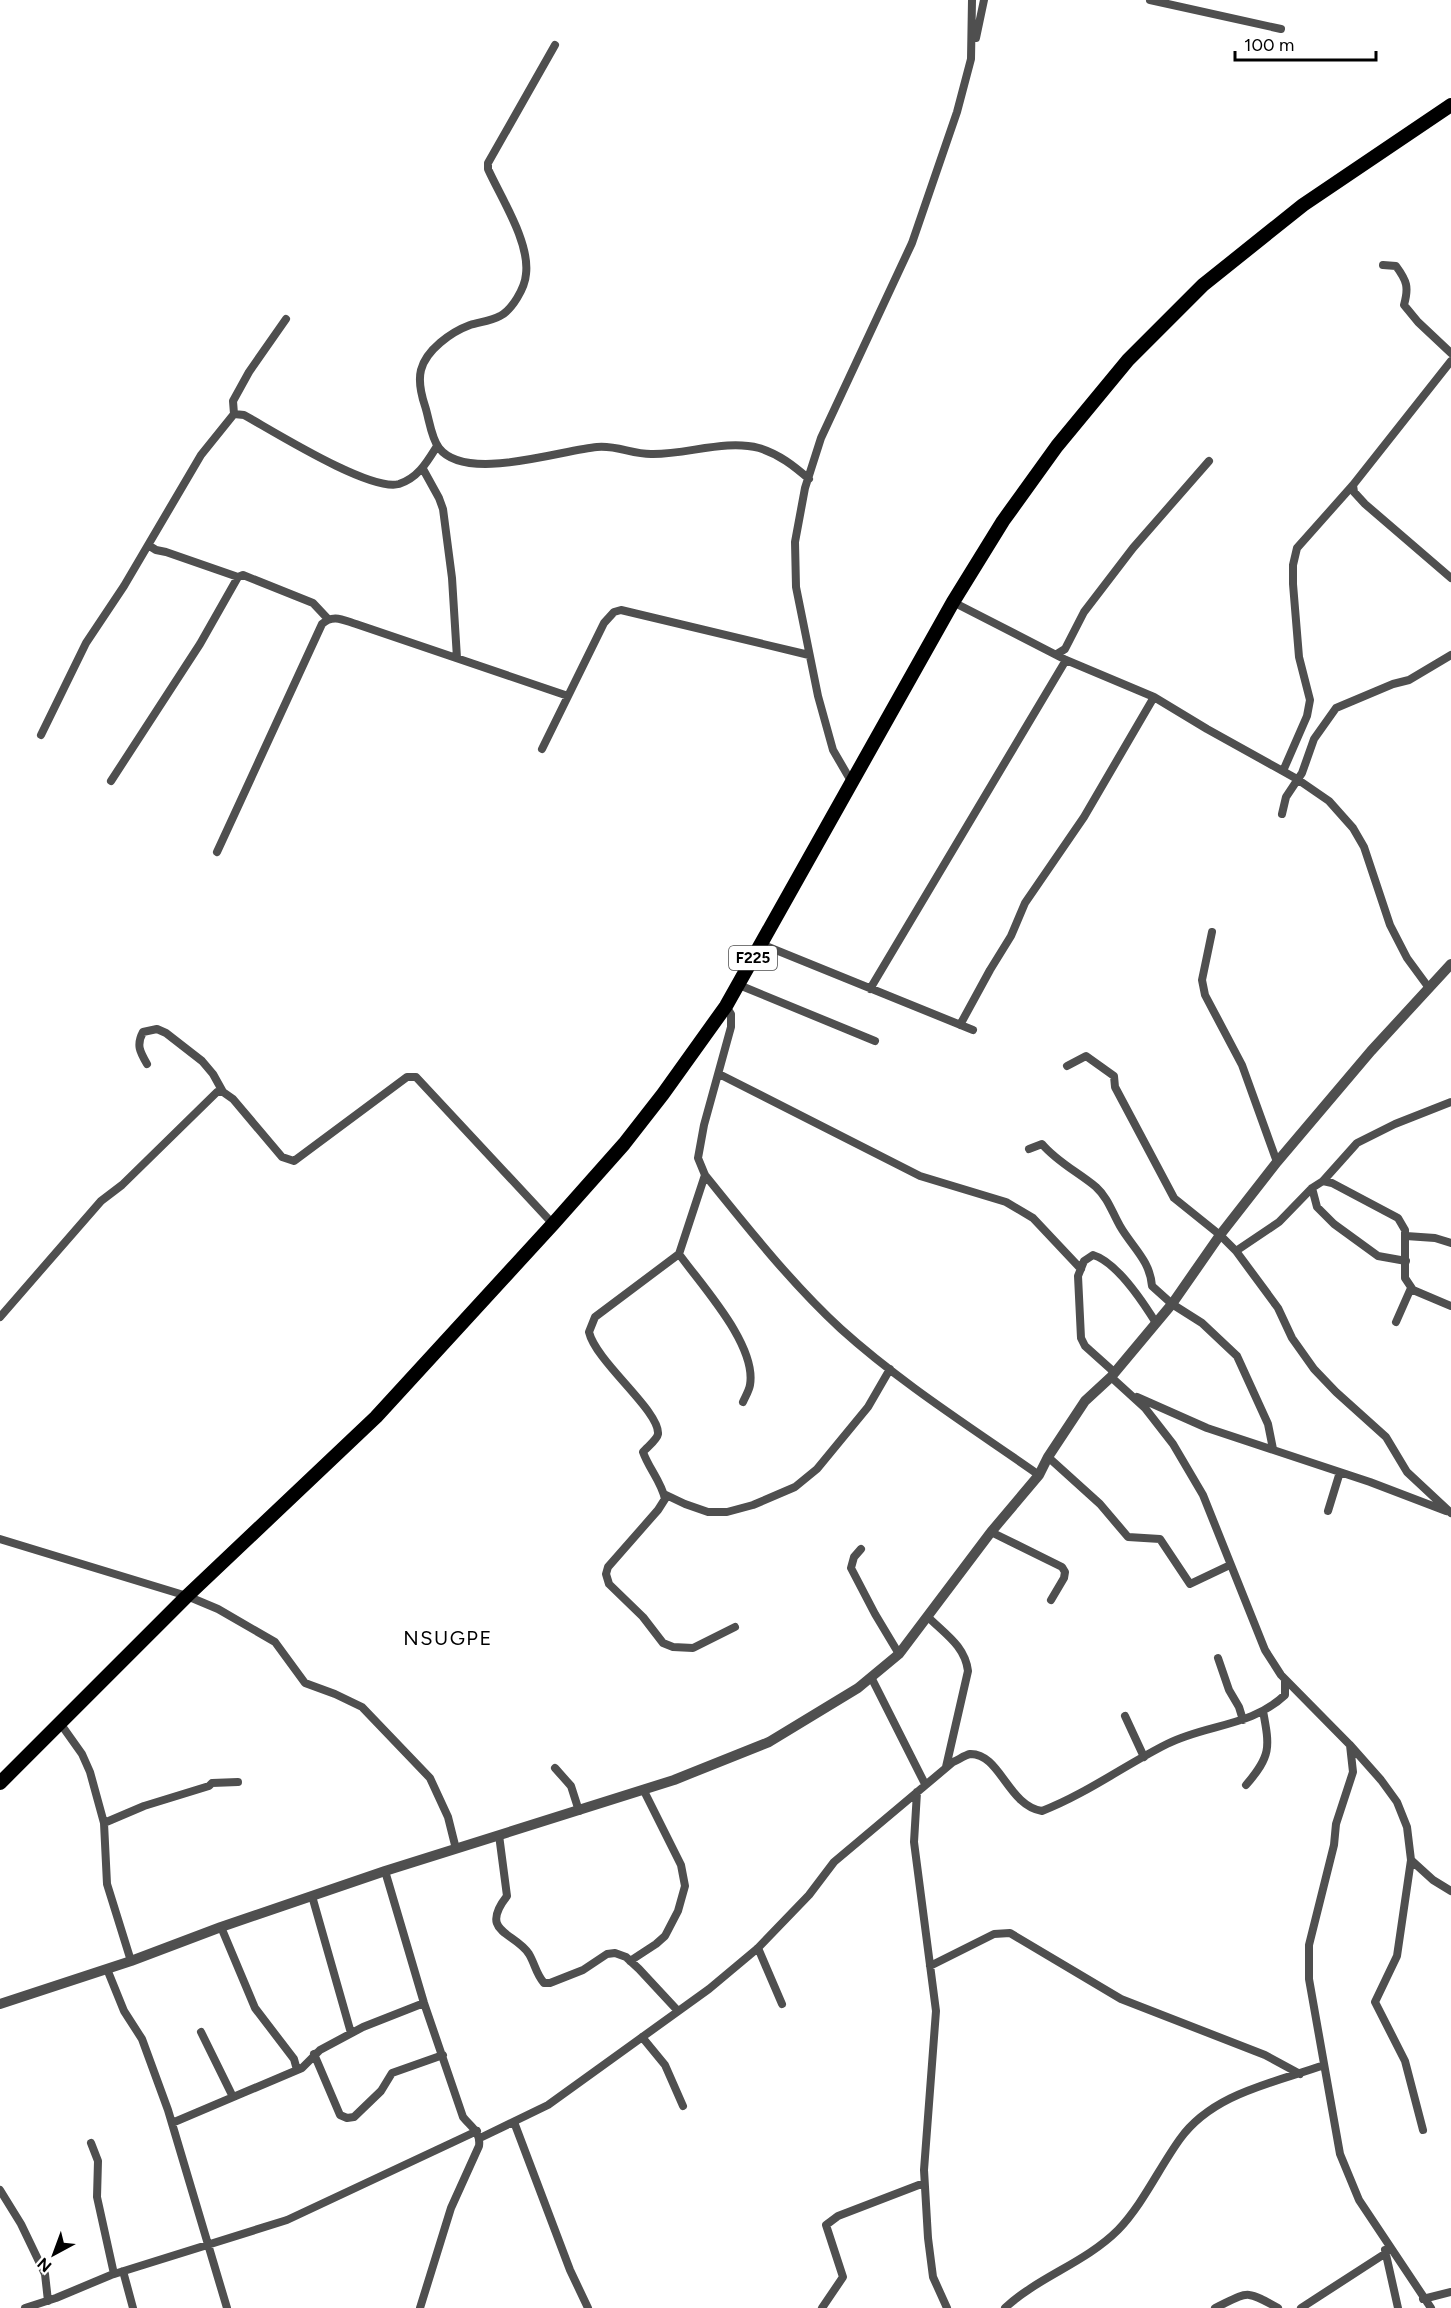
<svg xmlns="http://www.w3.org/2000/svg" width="1451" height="2308" font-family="Figtree,sans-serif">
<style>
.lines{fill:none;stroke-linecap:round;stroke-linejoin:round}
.minor{stroke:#4f4f4f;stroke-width:8}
.tertiary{stroke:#4f4f4f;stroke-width:10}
.primary{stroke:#000;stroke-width:14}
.labels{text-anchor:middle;stroke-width:4.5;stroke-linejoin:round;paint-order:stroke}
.shield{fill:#fff;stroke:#4c4c4c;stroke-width:1.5}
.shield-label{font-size:15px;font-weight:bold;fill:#000}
.quarter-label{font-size:20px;letter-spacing:1.5px;fill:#000;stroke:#fff}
</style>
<rect width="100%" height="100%" fill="#fff"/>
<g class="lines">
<path class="minor" d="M1150,0L1281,29
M976,38L984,0
M555,45L488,163V169C501,198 530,242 526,274C525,288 512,310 500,316C491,321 480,322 470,325C451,332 426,350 421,370C418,382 421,394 425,406C429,418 431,438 439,448C466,483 561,450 597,447C616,445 632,454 651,454C686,455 725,439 759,448C779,454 794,466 809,479
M1383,265L1396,266C1407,281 1409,287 1404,305L1418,322L1451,353
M1451,361L1353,485L1354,492L1365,504L1451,578
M234,414L233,401L249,372L286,319
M423,469L439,498L443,509L452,578L457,658
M148,545L156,550L166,552L238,577L243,575L313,603L328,619
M953,602L1066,660L1154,697L1207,729L1297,779L1329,801L1353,828L1364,847L1390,925L1407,958L1429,988
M1057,654L1065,649L1084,612L1133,548L1209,461
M41,735L86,643L124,586L201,455L234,414L244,415C273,431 370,492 399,484C418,478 427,462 437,446
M542,749L604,623L614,612L621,610L809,655
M1283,771L1307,716L1310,700L1299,657L1293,584V565L1297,548L1353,485
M111,781L200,644L238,577
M851,781L833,750L818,696L796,587L795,542L805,488L821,438L912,243L957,112L971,59L972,0
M1282,814L1286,797L1302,773L1314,739L1336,708L1393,684L1409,680L1451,655
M217,852L322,624C333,614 343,620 356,624L568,696
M1212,932L1202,980L1205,995L1242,1065L1277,1162
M761,944L973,1030
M739,985L875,1041
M870,989L1066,660
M726,1006L731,1014V1027L704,1125L698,1158L705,1175C748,1228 791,1283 841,1329C902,1384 972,1428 1039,1475
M960,1025L990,970L1011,936L1025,903L1084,817L1154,697
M147,1064C140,1052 136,1045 143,1032L157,1029L166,1033L202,1061L213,1074L223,1092
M1067,1066L1086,1056L1114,1076L1115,1087L1174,1198L1220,1235L1236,1251L1278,1308L1292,1338L1314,1369L1336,1392L1386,1437L1407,1472L1451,1513
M719,1074L920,1176L1006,1202L1033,1218L1081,1269
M1029,1149L1042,1144C1057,1162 1078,1172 1096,1187C1108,1198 1112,1212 1120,1226C1132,1247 1150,1260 1152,1286L1172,1304L1202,1323L1237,1356L1268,1424L1273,1449
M705,1175L679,1254L595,1317L589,1332C596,1362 660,1411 658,1434C657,1440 647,1447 643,1452C649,1469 661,1481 665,1499L658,1510L608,1567L606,1574L609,1584L643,1617L663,1643L673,1647L693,1648L735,1627
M1323,1181L1357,1143L1395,1124L1451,1102
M1312,1188L1317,1207L1334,1224L1378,1256L1406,1261
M1406,1236L1435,1238L1451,1243
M1236,1251L1279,1222L1312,1188L1323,1181L1332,1183L1398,1218L1405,1230V1278L1413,1290L1451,1306
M679,1254C702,1286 757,1345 750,1385C749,1391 745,1397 743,1402
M0,1317L101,1201L122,1185L217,1092H223L233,1099L282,1157L294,1161L407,1077H416L553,1224
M1396,1322L1411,1288
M1114,1372L1085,1346L1081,1338L1078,1276L1084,1261L1093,1255C1117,1262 1143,1302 1156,1323
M1111,1377L1145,1408L1173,1444L1203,1495L1265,1650L1281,1675L1350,1745L1381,1780L1397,1802L1407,1827L1411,1860L1433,1880L1451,1891
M1137,1397L1207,1428L1370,1482L1446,1511
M1048,1457L1100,1504L1128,1537L1160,1539L1190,1584L1230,1565
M664,1494L685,1504L708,1512H727L753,1505L795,1487L817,1469L868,1407L890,1369
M1328,1511L1340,1472
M991,1532L1062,1567L1065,1572L1064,1578L1051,1600
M0,1539L187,1596L218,1609L275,1642L305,1683L335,1694L362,1707L430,1778L448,1817L456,1849
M861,1549L854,1557L851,1568L875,1614L899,1654
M928,1617C945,1634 965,1646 968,1671L946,1767
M1218,1658L1229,1690L1239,1707L1243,1720
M871,1677L925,1784
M1125,1716L1144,1757
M60,1723L82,1754L90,1772L104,1823L107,1884L131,1961
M1350,1745L1353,1772L1336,1824L1334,1845L1309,1945V1979L1340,2154L1359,2200L1431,2308
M555,1768L571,1786L579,1811
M1246,1785C1271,1756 1270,1748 1263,1711
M917,1792L914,1842L936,2011L924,2170L928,2238L933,2277L947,2308
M104,1823L144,1806L209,1786L212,1783L238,1782
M499,1835L507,1896C478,1933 515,1932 529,1954C535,1964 536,1974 544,1983H550L583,1970L607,1954L615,1953L626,1957L639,1969L678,2011
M1411,1860L1397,1956L1375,2002L1405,2061L1423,2130
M385,1871L424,2003L463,2117C471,2127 481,2132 479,2146L451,2208L420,2308
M312,1896L351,2033
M221,1927L255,2008L294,2059L297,2070
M758,1948L782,2004
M630,1961L656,1944L665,1936L678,1911L685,1886L681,1865L644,1791
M930,1966L994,1934L1010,1933L1121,1999L1265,2055L1300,2074
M107,1969L124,2011L142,2039L168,2110L227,2308
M201,2032L233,2097
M642,2037L665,2065L683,2106
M314,2054L340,2115L347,2118L354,2117L381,2091L392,2073L443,2055
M514,2122L570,2270L588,2308
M172,2123L302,2068L320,2050L363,2027L424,2003
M480,2138L548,2105L709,1989L758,1948L809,1895L834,1862L953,1762C958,1760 965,1755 970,1754C1000,1753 1008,1806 1042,1811C1086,1794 1125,1765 1167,1744C1206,1724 1251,1727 1285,1695V1680
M91,2143L98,2161L97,2197L114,2274
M0,2190L21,2224L45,2274L48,2301
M1385,2250L1398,2308
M123,2271L133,2308
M1423,2299L1451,2292
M25,2308L56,2298L111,2275L287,2220L477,2131
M822,2308L843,2277L826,2225L838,2216L924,2183
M1005,2308C1038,2277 1085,2263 1118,2230C1143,2204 1159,2168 1180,2139C1213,2093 1274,2083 1324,2065
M1215,2308C1248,2292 1245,2289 1278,2308
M1301,2308L1386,2253"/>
<path class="tertiary" d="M0,2004L131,1961L221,1927L385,1871L674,1780L769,1742L858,1688L899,1654L991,1532L1039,1475L1048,1457L1085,1401L1111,1377L1172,1304L1220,1235L1277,1162L1371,1051L1451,964"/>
<path class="primary" d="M0,1783L187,1596L376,1417L553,1224L624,1144L663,1094L726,1006L953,602L1003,521L1057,446L1128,360L1203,285L1303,205L1451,105"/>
</g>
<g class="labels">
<rect class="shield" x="729" y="946" width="48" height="24" rx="4.5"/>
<g class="shield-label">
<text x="753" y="963">F225</text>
</g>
<g class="quarter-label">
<text x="448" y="1645">NSUGPE</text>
</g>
</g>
<g transform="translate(54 2254) rotate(221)" stroke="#ffffff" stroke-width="4.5" paint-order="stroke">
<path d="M0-4.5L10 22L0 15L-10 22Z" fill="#000000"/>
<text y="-9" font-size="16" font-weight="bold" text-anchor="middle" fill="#000000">N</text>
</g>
<path d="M1235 51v9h141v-9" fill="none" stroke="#000000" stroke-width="3"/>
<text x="1244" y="51" font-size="18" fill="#000000" stroke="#ffffff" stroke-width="4.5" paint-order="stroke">100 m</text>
</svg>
